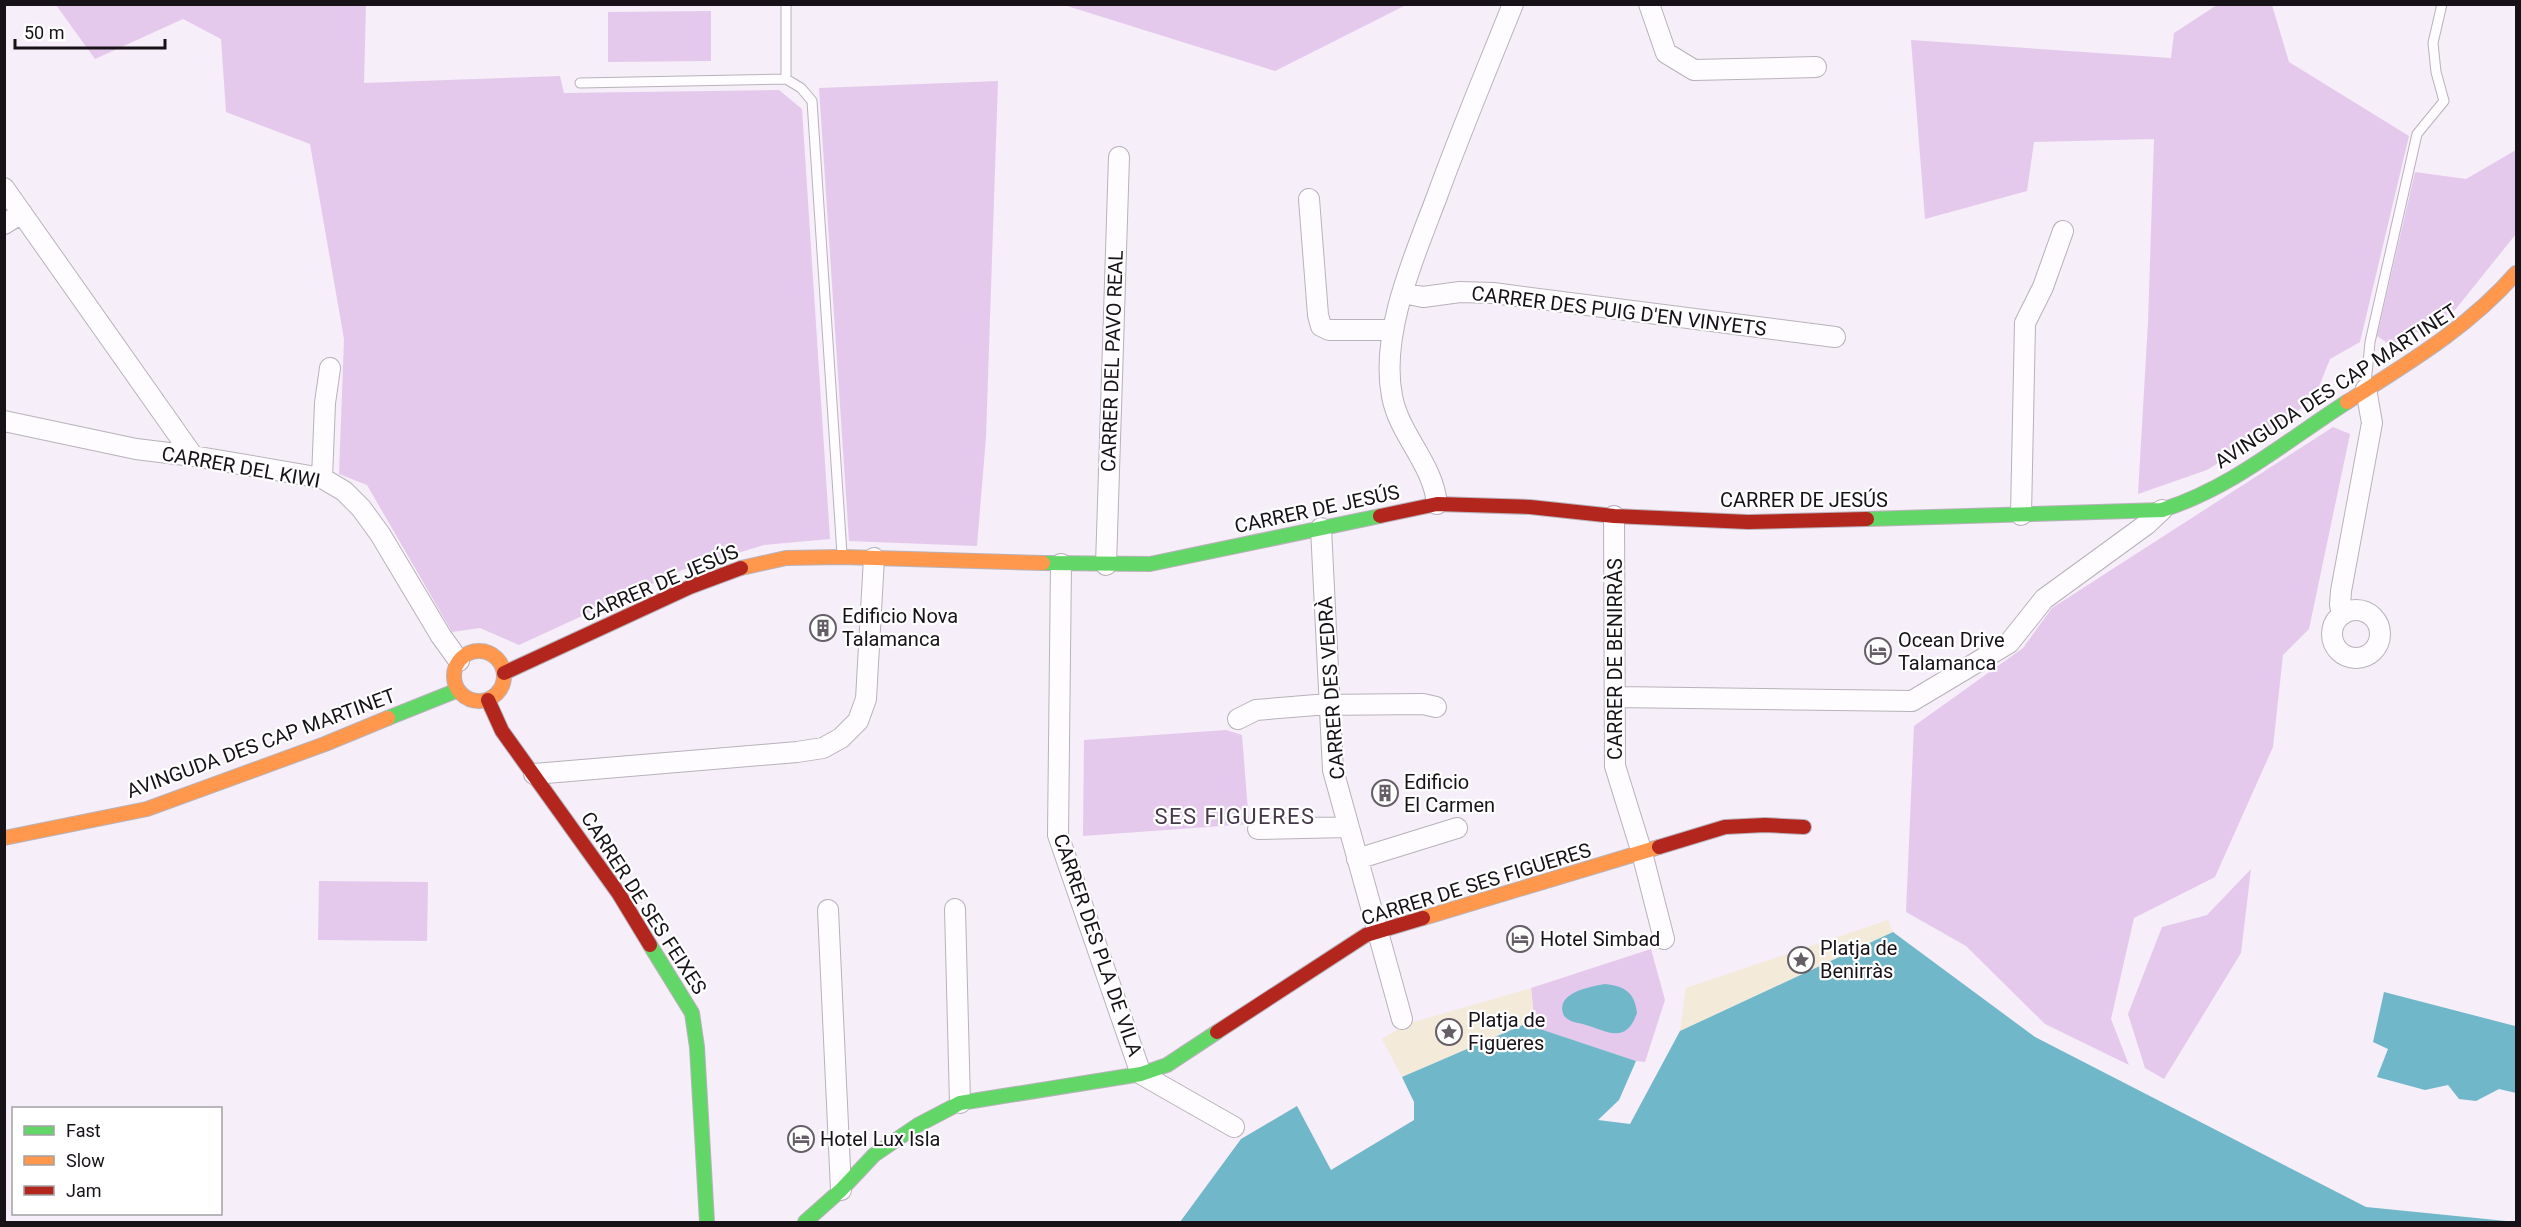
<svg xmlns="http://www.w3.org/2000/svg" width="2521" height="1227" font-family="Roboto,sans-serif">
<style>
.green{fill:#e4c9ec}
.sand{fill:#f3eada}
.water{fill:#6fb7c9}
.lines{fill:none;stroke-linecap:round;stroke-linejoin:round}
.lane-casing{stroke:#b8b2ba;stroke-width:11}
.street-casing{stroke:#b8b2ba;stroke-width:22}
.fast-casing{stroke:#b8b2ba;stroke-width:16}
.slow-casing{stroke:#b8b2ba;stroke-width:16}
.jam-casing{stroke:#b8b2ba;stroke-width:16}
.lane{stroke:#fefcfe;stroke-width:9}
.street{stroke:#fefcfe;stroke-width:20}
.fast{stroke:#63d668;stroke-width:14}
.slow{stroke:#ff974d;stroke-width:14}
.jam{stroke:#b3261e;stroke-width:14}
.labels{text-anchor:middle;stroke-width:4.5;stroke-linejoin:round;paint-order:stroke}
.street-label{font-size:20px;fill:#171118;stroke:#fff}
.poi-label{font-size:20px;fill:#171118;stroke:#fff;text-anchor:start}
.quarter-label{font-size:22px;letter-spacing:1.5px;fill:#46384b;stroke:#fff}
</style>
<rect width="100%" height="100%" fill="#f6eef8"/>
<path class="green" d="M56,5H366L364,83L560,76L564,93L779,90L802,109L830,539L764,545L682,570L519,645L480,628L452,632L367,485L339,474L344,339L310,144L226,112L221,39L183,19L95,59Z
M1064,5L1406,4V5L1275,71Z
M2217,5H2272L2289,62L2409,136L2360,342L2330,359L2314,399L2277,426L2207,470L2138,494L2148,322L2154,139L2034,142L2027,191L1925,219L1911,40L2171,58L2174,33Z
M711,11V61L608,62V12Z
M998,81L986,437L977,546L849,541L819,88Z
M2516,150V234L2455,310L2392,346L2377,336L2415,172L2466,179Z
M2333,427L2350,434L2309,629L2283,655L2273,747L2215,877L2134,918L2111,1019L2129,1065L2045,1024L1966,946L1906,912L1914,726L2023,648L2052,608Z
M1226,730L1242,735L1249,824L1083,836L1084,740Z
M2251,869L2241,953L2164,1079L2145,1068L2128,1014L2162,927L2207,915Z
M319,881L428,882L427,941L318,940Z
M1651,949L1665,1000L1645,1062L1636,1061L1530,1026L1534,1017L1531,988Z"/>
<path class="sand" d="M1888,920L1893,932L1680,1031L1686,988Z
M1531,988L1534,1017L1530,1026L1524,1024L1402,1077L1382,1039L1407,1024Z"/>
<path class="water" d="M1893,932L2035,1037L2366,1207L2516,1222H1180L1241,1139L1297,1106L1331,1170L1414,1120V1102L1402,1077L1525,1024L1636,1061L1619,1100L1598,1120L1630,1124L1680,1031Z
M1605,984C1625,986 1635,993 1637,1013C1626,1045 1607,1031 1586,1025C1577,1022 1571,1023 1564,1016C1554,993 1589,987 1605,984Z
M2384,992L2515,1026L2516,1022V1093L2499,1089L2476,1101L2459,1099L2448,1085L2425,1090L2377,1077L2388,1049L2373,1042Z"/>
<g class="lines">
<defs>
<path id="lane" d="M786,79V4
M580,83L786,79L801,88L812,101L842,554
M2366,384L2370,342L2417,134L2444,101L2436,72L2433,43L2442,4"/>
<path id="street" d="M1649,4L1666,53L1694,70L1816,67
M4,188L193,456
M1309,199L1318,315L1321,326L1329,330H1392
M4,224L22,213
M1403,293L1423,297L1460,292L1493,293L1835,337
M4,421L136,449L193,456L322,478L344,491L361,508L380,534L441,636L459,661
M322,478L325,403L330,368
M1437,504C1433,463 1399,435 1392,396C1380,333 1414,257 1436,199C1460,133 1487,69 1513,4
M2021,515L2025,323L2043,287L2063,231
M1614,516L1615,766L1642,853L1664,939
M1321,528L1333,770L1402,1019
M1061,564L1058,835L1141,1074L1234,1127
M1106,565L1119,157
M2332 634a24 24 0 1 1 48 0a24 24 0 1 1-48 0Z
M2342,615L2340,605L2341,591L2372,423L2366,389
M1616,697L1912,701L2009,643L2044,599L2147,524L2162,510
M1238,719L1256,710L1316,705L1423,704L1436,707
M534,774L797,752L823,748L841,738L858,721L866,699L874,558
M1258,829L1348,827
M1357,859L1457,828
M955,909L960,1103
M828,910L841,1190"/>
<path id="fast" d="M1867,519L2162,510C2232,488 2286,441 2347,402
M1043,563L1150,564L1380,516
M388,718L458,690
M650,945L692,1013L697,1047L707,1222
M805,1222L841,1190L874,1155L918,1125L960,1103L1141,1074L1167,1065L1217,1032"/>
<path id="slow" d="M2347,402C2408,363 2468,328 2516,273
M741,568L786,558L842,557L1043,563
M454 676a25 25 0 1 1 50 0a25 25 0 1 1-50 0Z
M4,838L147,809L325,744L388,718
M1423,918L1659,847"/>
<path id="jam" d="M1380,516L1437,504L1530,507L1614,516L1748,522L1867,519
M504,673L690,587L741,568
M488,700L502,731L619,894L650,945
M1659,847L1725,827L1765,825L1804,827
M1217,1032L1366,935L1423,918"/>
</defs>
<use href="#lane" class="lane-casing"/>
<use href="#street" class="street-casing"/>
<use href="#fast" class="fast-casing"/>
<use href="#slow" class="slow-casing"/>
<use href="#jam" class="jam-casing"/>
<use href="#lane" class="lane"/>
<use href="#street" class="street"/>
<use href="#fast" class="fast"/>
<use href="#slow" class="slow"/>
<use href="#jam" class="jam"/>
</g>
<defs>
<symbol id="building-ring" viewBox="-11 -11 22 22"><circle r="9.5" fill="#fff" stroke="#655e66" stroke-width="1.5"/><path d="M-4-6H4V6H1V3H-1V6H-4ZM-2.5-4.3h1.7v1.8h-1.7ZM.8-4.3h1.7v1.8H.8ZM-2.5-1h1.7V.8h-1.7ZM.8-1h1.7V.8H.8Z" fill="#655e66"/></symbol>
<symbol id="hotel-ring" viewBox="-11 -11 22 22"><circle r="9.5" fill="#fff" stroke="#655e66" stroke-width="1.5"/><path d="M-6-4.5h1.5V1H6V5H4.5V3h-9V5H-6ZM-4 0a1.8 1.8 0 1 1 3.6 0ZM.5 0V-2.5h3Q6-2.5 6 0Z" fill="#655e66"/></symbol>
<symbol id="sight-ring" viewBox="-11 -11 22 22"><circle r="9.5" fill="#fff" stroke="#655e66" stroke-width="1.5"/><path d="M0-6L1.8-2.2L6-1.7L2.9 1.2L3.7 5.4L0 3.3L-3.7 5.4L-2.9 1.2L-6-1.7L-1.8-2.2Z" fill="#655e66"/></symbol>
</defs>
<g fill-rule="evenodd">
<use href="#building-ring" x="808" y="613" width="30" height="30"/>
<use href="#hotel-ring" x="1863" y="636" width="30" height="30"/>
<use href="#building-ring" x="1370" y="778" width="30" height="30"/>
<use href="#hotel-ring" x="1505" y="924" width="30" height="30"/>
<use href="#sight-ring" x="1786" y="945" width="30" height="30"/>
<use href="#sight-ring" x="1434" y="1017" width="30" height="30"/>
<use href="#hotel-ring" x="786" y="1124" width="30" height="30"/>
</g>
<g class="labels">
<g class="street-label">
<text transform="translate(1619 311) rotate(7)" y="7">CARRER DES PUIG D'EN VINYETS</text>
<text transform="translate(1112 361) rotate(-88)" y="7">CARRER DEL PAVO REAL</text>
<text transform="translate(2336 386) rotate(-33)" y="7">AVINGUDA DES CAP MARTINET</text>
<text transform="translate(241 467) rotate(10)" y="7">CARRER DEL KIWI</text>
<text x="1804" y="507">CARRER DE JESÚS</text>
<text transform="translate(1317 509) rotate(-12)" y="7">CARRER DE JESÚS</text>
<text transform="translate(660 583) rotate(-23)" y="7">CARRER DE JESÚS</text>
<text transform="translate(1615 659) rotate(-90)" y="7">CARRER DE BENIRRÀS</text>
<text transform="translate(1331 688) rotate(-94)" y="7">CARRER DES VEDRÀ</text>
<text transform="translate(261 743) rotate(-20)" y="7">AVINGUDA DES CAP MARTINET</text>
<text transform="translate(1476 884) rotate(-17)" y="7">CARRER DE SES FIGUERES</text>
<text transform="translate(644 903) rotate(57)" y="7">CARRER DE SES FEIXES</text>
<text transform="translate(1098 945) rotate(71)" y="7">CARRER DES PLA DE VILA</text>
</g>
<g class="poi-label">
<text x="842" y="623">Edificio Nova<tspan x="842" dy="23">Talamanca</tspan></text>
<text x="1898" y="647">Ocean Drive<tspan x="1898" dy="23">Talamanca</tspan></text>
<text x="1404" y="789">Edificio<tspan x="1404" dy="23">El Carmen</tspan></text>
<text x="1540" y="946">Hotel Simbad</text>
<text x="1820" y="955">Platja de<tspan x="1820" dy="23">Benirràs</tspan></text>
<text x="1468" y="1027">Platja de<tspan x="1468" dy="23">Figueres</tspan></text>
<text x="820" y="1146">Hotel Lux Isla</text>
</g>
<g class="quarter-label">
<text x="1235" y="824">SES FIGUERES</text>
</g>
</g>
<rect width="2521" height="1227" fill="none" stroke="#171118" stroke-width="12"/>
<rect x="12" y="1107" width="210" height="108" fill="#ffffff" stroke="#a2a0a3" stroke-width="1.5"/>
<rect x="24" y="1126" width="30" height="9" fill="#63d668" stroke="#a2a0a3" stroke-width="1.5"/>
<text x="66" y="1137" font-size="18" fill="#171118">Fast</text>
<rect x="24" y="1156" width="30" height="9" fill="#ff974d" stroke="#a2a0a3" stroke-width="1.5"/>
<text x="66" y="1167" font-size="18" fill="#171118">Slow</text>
<rect x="24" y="1186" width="30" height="9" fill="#b3261e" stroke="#a2a0a3" stroke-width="1.5"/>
<text x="66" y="1197" font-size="18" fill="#171118">Jam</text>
<path d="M15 39v9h150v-9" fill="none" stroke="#171118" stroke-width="3"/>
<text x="24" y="39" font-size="18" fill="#171118" stroke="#ffffff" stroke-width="4.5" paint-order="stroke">50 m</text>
</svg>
